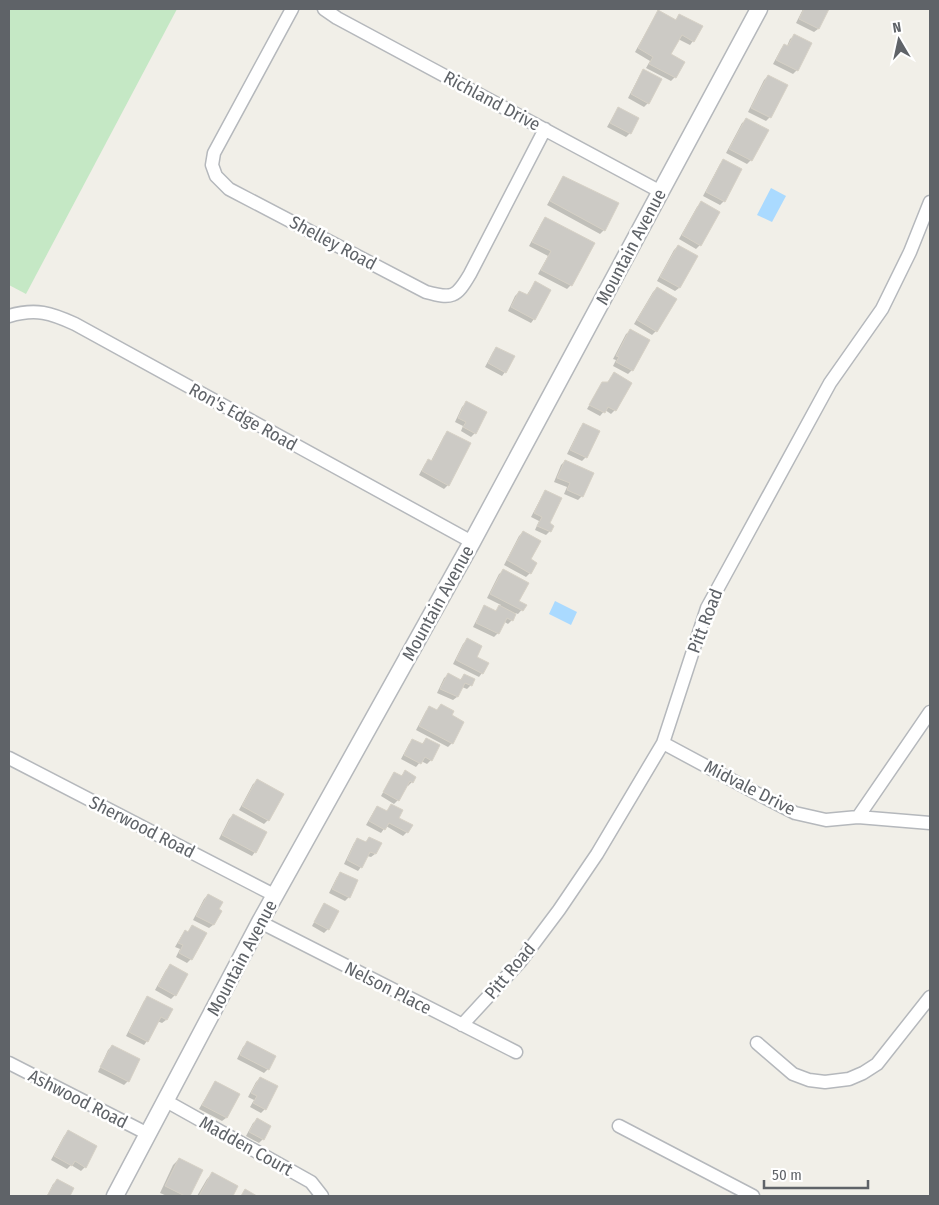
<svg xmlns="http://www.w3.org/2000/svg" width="939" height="1205" font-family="'Fira Sans Condensed',sans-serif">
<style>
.green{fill:#c5e8c5}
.water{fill:#aadaff}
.shadow{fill:#0003}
.building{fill:#cccac5;stroke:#d6d1c6}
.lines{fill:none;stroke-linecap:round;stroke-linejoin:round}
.minor-casing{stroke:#b5b8bc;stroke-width:15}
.tertiary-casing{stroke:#b5b8bc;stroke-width:19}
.minor{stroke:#fff;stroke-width:12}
.tertiary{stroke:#fff;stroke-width:16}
.labels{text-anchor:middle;stroke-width:5;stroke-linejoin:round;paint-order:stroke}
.street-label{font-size:18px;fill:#5f6368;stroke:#fff}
</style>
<rect width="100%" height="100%" fill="#f1efe8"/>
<path class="green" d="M9,9H177L26,294L9,285Z"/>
<path class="water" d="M771,188L786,196L772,222L757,215Z
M555,601L577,612L571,625L549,614Z"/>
<path class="shadow" d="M803,9H828L818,29L814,32L796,23Z
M658,12L675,21L679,15L693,41L690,45L678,39L670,55L675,77L671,81L646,68L650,61L635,52L655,16Z
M794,36L797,70L793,74L773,64L781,49L784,45L787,46L790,39Z
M644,71L648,103L644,107L628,98L640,75Z
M768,76L770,117L766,121L748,112L764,80Z
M619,109L630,133L626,137L607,127L615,113Z
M746,120L751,160L747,164L726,153L742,123Z
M724,161V201L720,205L703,196L720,164Z
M563,178L604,230L600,234L547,205L560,182Z
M701,203L700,245L696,249L679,239L697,207Z
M545,218L571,285L567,289L538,274L548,256L529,246L542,222Z
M678,246L679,288L675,291L657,281L674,250Z
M535,283L534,319L531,323L508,311L515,296L519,292L526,296L532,287Z
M657,288L656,331L652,335L634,324L653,292Z
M630,331L632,370L628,374L613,366L616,360L613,359L626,334Z
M496,348L505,372L502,376L485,367L493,352Z
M614,374L615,410L611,414L605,410L600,416L587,409L599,388L603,384H606Z
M466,403L475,433L471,437L461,431L463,426L455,422L462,407Z
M584,424L586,457L582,461L567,454L580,428Z
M448,432V485L444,489L419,475L425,464L429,460L431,461L444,436Z
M565,461L582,496L578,500L564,494L567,487L554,482L561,465Z
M545,492L548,524L550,531L546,535L535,530L539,521L531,517L542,496Z
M523,532L529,560L530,573L526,577L504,565L519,536Z
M503,571L517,602L525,606L518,614L515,613L512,620L508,624L503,621L498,633L494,637L473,627L481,611L484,607L495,612L501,605L487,598L499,574Z
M467,640L482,673L479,677L453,664L463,644Z
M448,675L460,680L464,675L471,685L467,689L462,687L457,697L453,700L437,693L444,678Z
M441,705L450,716L452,743L448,747L416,730L426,711L430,708L436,711Z
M426,739L431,760L427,764L421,761L416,767L401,759L409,744L413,741L421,745Z
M405,772L412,782L408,786L406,784L398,800L394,804L381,796L391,778L395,774L401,776Z
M257,781L282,794L268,820L264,824L239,810L253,784Z
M391,806L398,818L407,832L403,836L386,826L381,833L366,825L374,811L377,807L386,812Z
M233,815L255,852L252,856L219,839L229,819Z
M369,838L375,854L371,857L367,856L361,867L358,871L344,864L354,843L358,839L366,842Z
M341,873L349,897L345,901L329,893L337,877Z
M208,895L217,910L220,911L213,925L209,928L193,920L204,899Z
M324,905L328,929L324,933L312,926L321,909Z
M193,926L191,959L187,963L176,957L180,949L175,947L182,935L185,932L187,933Z
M170,966L175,995L171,999L155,990L166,970Z
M148,998L171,1009L166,1020L162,1023L157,1021L147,1041L144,1045L126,1036L144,1001Z
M247,1043L268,1069L264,1073L237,1059L243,1047Z
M112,1046L128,1081L124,1085L98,1072L108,1050Z
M260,1078L265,1109L261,1113L250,1107L254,1100L248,1097L256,1082Z
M215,1083L238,1095L226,1118L222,1121L199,1109L212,1087Z
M257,1120L263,1139L259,1143L246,1136L253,1123Z
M68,1132L85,1167L81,1171L71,1165L67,1169L51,1160L64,1136Z
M179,1159L202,1170L189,1196H167L160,1193L173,1165Z
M213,1173L237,1186L231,1196H197L207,1179Z
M57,1181L72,1189L68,1196H47L53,1184Z"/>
<path class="building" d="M804,9H829L819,29L799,19Z
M658,10L676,20L679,14L703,26L694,42L682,35L671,54L685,62L676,78L649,64L653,57L638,48Z
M794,34L812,43L798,71L776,60L784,44L788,46Z
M643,69L662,79L649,104L631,94Z
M768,75L788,85L771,118L751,108Z
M618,107L639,118L631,134L610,123Z
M746,118L769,130L752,161L729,149Z
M723,159L742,169L725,202L706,192Z
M563,176L619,203L605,231L550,201Z
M701,201L720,212L701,246L682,235Z
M545,217L595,243L572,286L541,270L551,251L532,242Z
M678,245L698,256L680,288L660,277Z
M535,281L551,290L535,320L511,307L519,291L528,295Z
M657,287L677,299L657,332L637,320Z
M630,329L650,340L633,371L616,362L619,357L616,356Z
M496,347L515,356L506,373L488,363Z
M614,372L632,383L616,411L608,407L605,413L589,405L602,382H608Z
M466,401L487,412L476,434L463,427L466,422L458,418Z
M583,423L600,431L587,458L570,450Z
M447,431L471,443L449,486L422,471L428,459L432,461Z
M565,460L594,473L583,497L567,490L570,483L557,478Z
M545,490L562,498L550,523L554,526L551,532L537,526L542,517L534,513Z
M523,531L541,541L531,559L537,563L531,574L507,560Z
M503,569L529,583L519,601L527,605L523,611L490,594Z
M484,605L496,611L499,605L516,614L513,621L507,618L499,634L476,623Z
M467,638L482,646L477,657L489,663L483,674L456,660Z
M448,673L461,680L464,674L475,679L472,686L465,683L458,697L440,689Z
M441,704L454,711L452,715L464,722L453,744L419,726L429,706L437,710Z
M426,738L440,745L432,761L425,757L421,764L404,755L412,739L423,744Z
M405,770L416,777L413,783L410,781L399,801L383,792L394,772L402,776Z
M257,779L284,794L269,821L242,806Z
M391,804L403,810L399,818L413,825L408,833L389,823L385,830L369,821L377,806L387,811Z
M233,814L267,832L256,853L222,835Z
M369,837L382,843L376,854L370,852L362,868L347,860L357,838L366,842Z
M340,872L358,880L350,898L332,889Z
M208,894L223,902L219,909L222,911L214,925L196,916Z
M324,903L339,911L329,930L314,922Z
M192,925L207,933L192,960L179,953L183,945L178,943L185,930L188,932Z
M170,964L188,974L176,996L158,986Z
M147,996L173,1009L167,1020L161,1017L148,1042L129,1032Z
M247,1041L276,1056L269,1070L240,1055Z
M112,1045L140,1059L129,1082L100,1067Z
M260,1077L278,1086L266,1110L253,1103L257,1096L251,1093Z
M215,1081L240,1094L227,1118L202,1105Z
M257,1118L271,1126L264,1140L249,1132Z
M68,1130L97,1146L86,1168L75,1161L72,1166L54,1156Z
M179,1158L203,1170L190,1196H185L165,1186Z
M212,1172L238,1186L233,1196H199Z
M57,1179L74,1188L70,1196H47Z
M245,1189L257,1196H241Z"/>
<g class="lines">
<defs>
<path id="minor" d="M292,9L214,153L212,165L216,176L229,189L426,292C452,299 456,298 470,274L545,129
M324,9L337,18L661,192
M9,316C36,308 51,313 75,324L472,542
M663,743L756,793L795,813L826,820L858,817L930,823
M9,758L276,896
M858,817L930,712
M260,922L516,1052
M462,1025L520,962L559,910L597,854L663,743L707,608L830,383L882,309L910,252L930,202
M757,1043L793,1074L809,1080L825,1082L849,1079L863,1073L877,1064L930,997
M9,1063L148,1134
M166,1101L311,1182L322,1196
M619,1126L753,1196"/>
<path id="tertiary" d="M115,1196L260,922L472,542L759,9"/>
</defs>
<use href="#minor" class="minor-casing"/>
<use href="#tertiary" class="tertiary-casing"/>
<use href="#minor" class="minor"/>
<use href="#tertiary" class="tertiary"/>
</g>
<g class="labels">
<g class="street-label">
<text transform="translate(492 101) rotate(28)" y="6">Richland Drive</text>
<text transform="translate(333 243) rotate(28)" y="6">Shelley Road</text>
<text transform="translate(631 247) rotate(-62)" y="6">Mountain Avenue</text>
<text transform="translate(243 417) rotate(29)" y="6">Ron's Edge Road</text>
<text transform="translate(438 603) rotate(-61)" y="6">Mountain Avenue</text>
<text transform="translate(705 621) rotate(-69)" y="6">Pitt Road</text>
<text transform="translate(750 788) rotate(27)" y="6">Midvale Drive</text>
<text transform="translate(142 827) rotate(27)" y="6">Sherwood Road</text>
<text transform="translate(242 958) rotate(-62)" y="6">Mountain Avenue</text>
<text transform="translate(510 971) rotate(-50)" y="6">Pitt Road</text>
<text transform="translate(388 988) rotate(27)" y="6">Nelson Place</text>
<text transform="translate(78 1099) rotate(27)" y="6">Ashwood Road</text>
<text transform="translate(246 1146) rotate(29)" y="6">Madden Court</text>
</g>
</g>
<rect width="939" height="1205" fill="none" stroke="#5f6368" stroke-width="20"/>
<g transform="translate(899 40) rotate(351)" stroke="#ffffff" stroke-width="4" paint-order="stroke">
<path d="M0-4L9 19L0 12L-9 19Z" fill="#5f6368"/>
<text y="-8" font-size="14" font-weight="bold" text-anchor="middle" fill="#5f6368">N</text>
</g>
<path d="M764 1180v8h104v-8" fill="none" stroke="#5f6368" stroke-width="2.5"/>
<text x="772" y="1180" font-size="15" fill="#5f6368" stroke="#ffffff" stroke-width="4" paint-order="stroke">50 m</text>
</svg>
